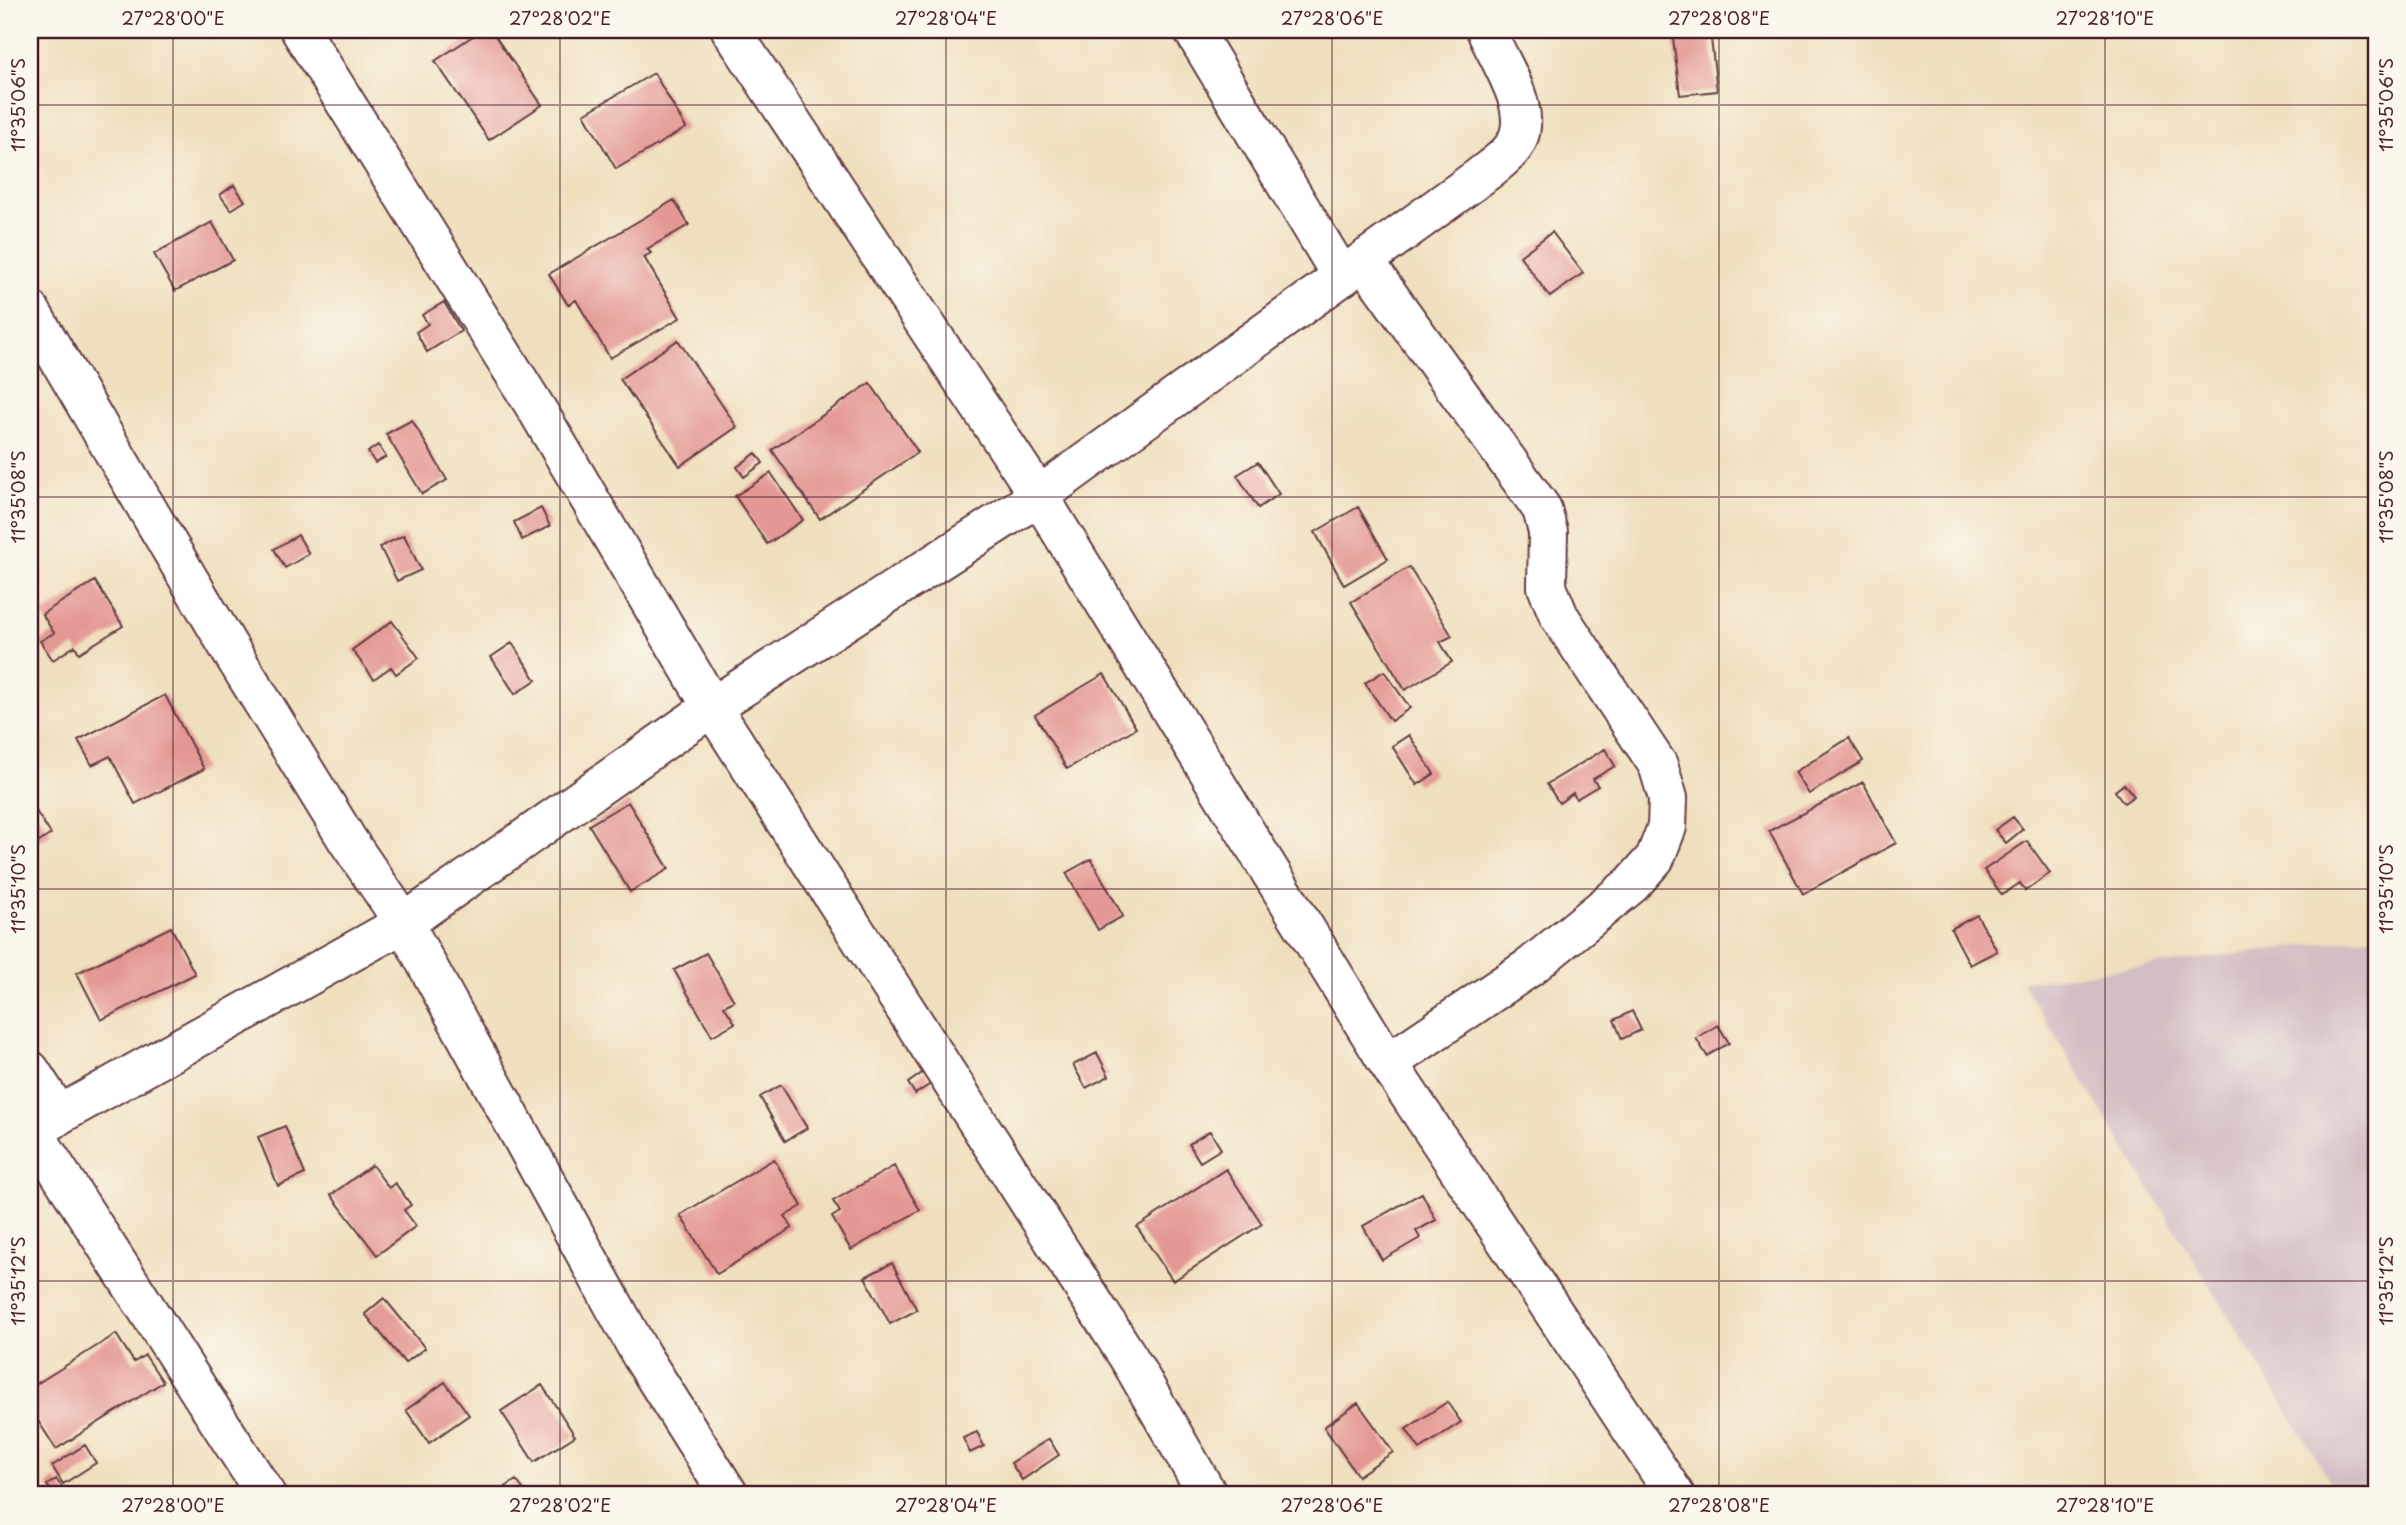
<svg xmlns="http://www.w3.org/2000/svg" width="2406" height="1525" font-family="'Playpen Sans',sans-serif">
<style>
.industrial{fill:#d2bec3}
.building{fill:#e49894}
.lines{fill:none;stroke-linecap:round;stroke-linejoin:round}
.minor-casing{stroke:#633c41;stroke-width:42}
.minor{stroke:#fff;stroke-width:38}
.ticks{fill:none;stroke:#4a1f2b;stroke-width:2;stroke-opacity:0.45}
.neatline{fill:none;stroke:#4a1f2b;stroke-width:2.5}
.ticks-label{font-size:18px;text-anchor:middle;fill:#4a1f2b}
</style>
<rect width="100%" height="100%" fill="#fbf7ec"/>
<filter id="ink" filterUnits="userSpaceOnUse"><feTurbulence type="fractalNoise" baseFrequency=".0143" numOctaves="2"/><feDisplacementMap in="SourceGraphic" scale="14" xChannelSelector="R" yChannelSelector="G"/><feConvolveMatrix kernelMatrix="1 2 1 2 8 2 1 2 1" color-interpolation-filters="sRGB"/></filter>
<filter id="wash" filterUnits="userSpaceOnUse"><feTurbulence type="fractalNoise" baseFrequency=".00686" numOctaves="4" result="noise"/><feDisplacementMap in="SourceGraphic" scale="28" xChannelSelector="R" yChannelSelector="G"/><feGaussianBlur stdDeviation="1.57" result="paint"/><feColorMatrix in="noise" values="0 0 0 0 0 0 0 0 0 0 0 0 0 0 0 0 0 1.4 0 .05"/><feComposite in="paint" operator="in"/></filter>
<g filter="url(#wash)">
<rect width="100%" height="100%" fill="#efdfbe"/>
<path class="industrial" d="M2376,936V1495H2339L2022,982Z"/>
<g id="blocks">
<path class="building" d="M482,30H491L542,105L489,140L435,61Z
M1672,30H1710L1717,91L1680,95Z
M654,73L686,128L616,169L584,114Z
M234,185L245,201L231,210L220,195Z
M674,200L689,225L647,249L651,253L644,257L680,318L610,358L576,300L568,305L549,274Z
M212,222L233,260L175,291L154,254Z
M1552,232L1583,273L1550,297L1520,256Z
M444,302L461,331L427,352L416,332L428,324L422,315Z
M678,340L737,427L680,466L620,379Z
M870,383L918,452L820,519L772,450Z
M412,420L447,480L422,494L386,434Z
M378,445L386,457L375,463L368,452Z
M756,453L763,463L744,477L737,467Z
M1258,462L1279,494L1258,508L1237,475Z
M771,473L803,520L767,544L735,496Z
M1358,507L1388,559L1344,585L1315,532Z
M541,508L550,526L522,540L514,522Z
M298,535L309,554L285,568L274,549Z
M404,535L421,570L397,581L380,547Z
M1409,567L1452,636L1440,642L1452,662L1405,690L1351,602Z
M95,581L123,626L79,653L75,646L53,660L40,641L54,633L42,614Z
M392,621L419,658L396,674L391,667L374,679L352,650Z
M512,643L536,680L515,694L491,657Z
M1384,671L1410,708L1391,721L1365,683Z
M1104,674L1136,728L1067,769L1035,715Z
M165,695L204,769L135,804L110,756L92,765L78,740Z
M1409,735L1434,774L1417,785L1392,746Z
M1849,738L1863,761L1809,794L1795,772Z
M1605,749L1615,766L1593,779L1598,786L1576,799L1573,793L1559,803L1547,784Z
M1863,782L1896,843L1803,894L1769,831Z
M2124,784L2134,796L2124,803L2115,791Z
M30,802L51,834L30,848Z
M628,802L669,869L630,892L589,825Z
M2013,817L2023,829L2006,843L1995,830Z
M2027,841L2050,873L2025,891L2020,883L2002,895L1984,870Z
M1091,859L1123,916L1098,930L1066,873Z
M1977,915L1997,951L1970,965L1951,929Z
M171,927L195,974L101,1020L77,973Z
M706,953L734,1001L724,1006L735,1023L712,1036L674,970Z
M1632,1011L1641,1030L1622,1039L1614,1020Z
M1718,1025L1729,1043L1707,1056L1696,1038Z
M1097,1053L1109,1076L1086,1088L1073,1065Z
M925,1071L932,1083L915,1094L908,1083Z
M781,1085L807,1128L785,1141L760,1097Z
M285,1126L305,1174L278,1186L258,1137Z
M1210,1131L1221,1149L1200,1162L1189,1144Z
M774,1159L802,1206L785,1216L792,1228L717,1274L680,1215Z
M372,1165L389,1188L395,1183L411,1205L404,1210L416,1226L377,1255L331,1195Z
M894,1166L920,1210L851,1250L832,1217L840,1212L833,1201Z
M1226,1169L1262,1224L1173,1281L1137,1227Z
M1422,1193L1436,1220L1416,1231L1420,1238L1382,1260L1363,1226Z
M892,1263L917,1310L890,1324L865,1277Z
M384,1298L425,1348L405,1363L365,1314Z
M116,1334L134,1362L145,1355L163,1382L56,1449L30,1408V1388Z
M445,1382L469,1415L429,1443L406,1410Z
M542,1385L575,1436L534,1462L501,1411Z
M1447,1402L1461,1422L1420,1449L1406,1429Z
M1358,1403L1393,1452L1358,1476L1324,1427Z
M977,1432L984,1446L970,1453L963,1438Z
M1049,1439L1059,1455L1022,1480L1011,1463Z
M85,1445L96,1463L63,1484L52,1466Z
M56,1479L68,1495H54L47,1485Z
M516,1480L523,1489L512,1495H500L498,1492Z"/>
</g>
</g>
<g filter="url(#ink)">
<use href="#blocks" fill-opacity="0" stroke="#633c41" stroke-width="2"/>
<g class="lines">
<defs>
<path id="minor" d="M300,30L539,413L712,707L1130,1360L1208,1495
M731,30L1039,496L1388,1063L1675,1495
M1193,30L1342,277
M1364,261L1542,509L1548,532L1547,587L1559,616L1658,765L1668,798L1667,827L1655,858L1632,884L1530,967L1388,1063
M30,310L228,646L348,841L404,923L641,1355L729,1495
M30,1070L59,1115
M34,1133L266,1495
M30,1135L59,1115L404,923L712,707L1039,496L1478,178C1489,169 1502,161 1511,150C1540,116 1499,63 1486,30"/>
</defs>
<use href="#minor" class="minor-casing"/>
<use href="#minor" class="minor"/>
</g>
</g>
<path class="ticks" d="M173,30V1495M560,30V1495M946,30V1495M1332,30V1495M1719,30V1495M2105,30V1495M30,105H2376M30,497H2376M30,889H2376M30,1281H2376"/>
<rect width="2406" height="1525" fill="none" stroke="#fbf7ec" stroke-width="77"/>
<rect x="38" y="38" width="2330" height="1448" class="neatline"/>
<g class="ticks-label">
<text x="173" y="25">27°28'00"E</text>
<text x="560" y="25">27°28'02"E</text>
<text x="946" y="25">27°28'04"E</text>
<text x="1332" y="25">27°28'06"E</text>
<text x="1719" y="25">27°28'08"E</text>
<text x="2105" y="25">27°28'10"E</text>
<text transform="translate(19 105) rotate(-90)" y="6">11°35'06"S</text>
<text transform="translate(2387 105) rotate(-90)" y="6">11°35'06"S</text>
<text transform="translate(19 497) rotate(-90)" y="6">11°35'08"S</text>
<text transform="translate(2387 497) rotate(-90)" y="6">11°35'08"S</text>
<text transform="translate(19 889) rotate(-90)" y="6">11°35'10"S</text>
<text transform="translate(2387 889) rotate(-90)" y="6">11°35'10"S</text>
<text transform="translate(19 1281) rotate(-90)" y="6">11°35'12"S</text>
<text transform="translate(2387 1281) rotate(-90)" y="6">11°35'12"S</text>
<text x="173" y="1512">27°28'00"E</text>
<text x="560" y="1512">27°28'02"E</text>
<text x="946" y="1512">27°28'04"E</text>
<text x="1332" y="1512">27°28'06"E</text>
<text x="1719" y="1512">27°28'08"E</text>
<text x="2105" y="1512">27°28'10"E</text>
</g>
</svg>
